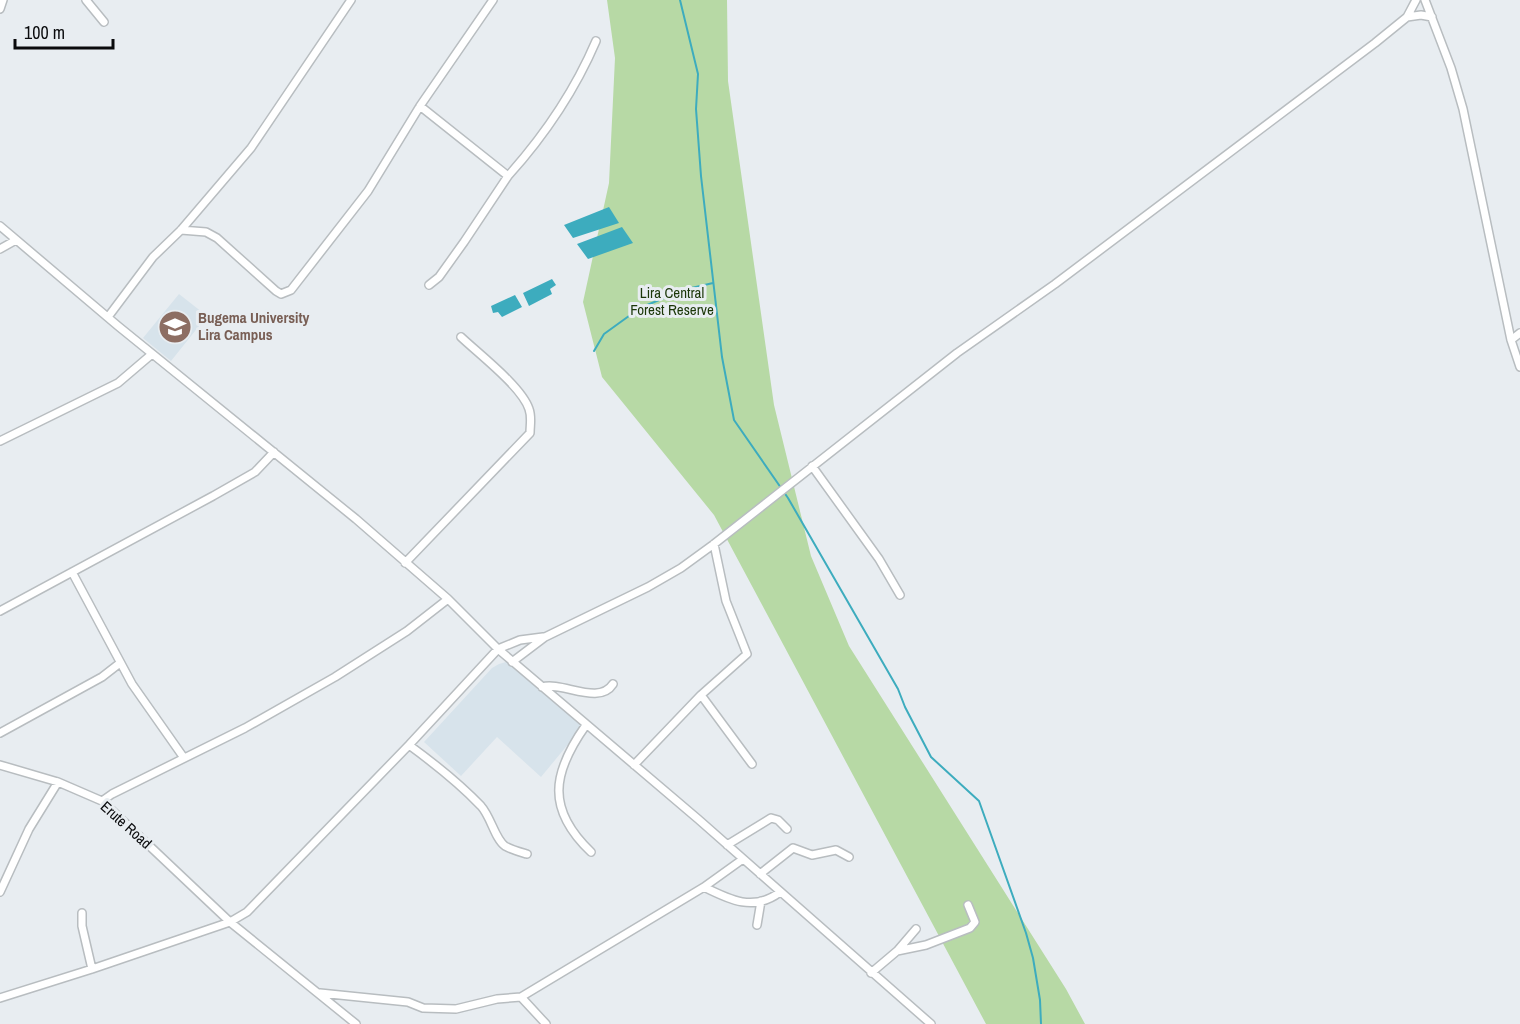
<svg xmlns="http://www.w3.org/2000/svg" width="1520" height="1024" font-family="'Archivo Narrow',sans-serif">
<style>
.built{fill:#d7e3eb}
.green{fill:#b7d9a5}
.water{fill:#3dacbe}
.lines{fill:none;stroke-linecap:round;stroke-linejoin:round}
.stream{stroke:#3dacbe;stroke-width:2}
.minor-casing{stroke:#b8bdc0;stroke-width:10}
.minor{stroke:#fff;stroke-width:7}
.labels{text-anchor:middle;stroke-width:6;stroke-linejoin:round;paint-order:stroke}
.park-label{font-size:15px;fill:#1b3708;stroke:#e8edf1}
.education-label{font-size:15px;font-weight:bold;fill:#785e54;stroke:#e8edf1;text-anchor:start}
.street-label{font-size:15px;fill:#0a0b0d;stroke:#e8edf1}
</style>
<rect width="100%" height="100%" fill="#e8edf1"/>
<path class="built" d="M179,294L207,316L171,361L143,338Z
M506,662L512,664L584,725L541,777L497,737L461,776L424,742L492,668L499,664Z"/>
<path class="green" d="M607,0H727L728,81L774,405L811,556L849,646L1066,989L1085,1024H986L714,515L602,377L583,302L609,183L615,58Z"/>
<path class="water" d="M609,207L619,223L573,238L564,225Z
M622,227L633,243L588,259L577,244Z
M552,279L556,285L550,289L552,294L529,306L523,293Z
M515,295L522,307L502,317L498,312L493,313L491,306Z"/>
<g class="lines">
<path class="stream" d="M680,0L698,74L696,109L701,176L722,357L734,420L788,498L898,689L905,707L931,757L979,801L1026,933L1033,958L1040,1000L1041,1024
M594,351L604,334L640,308L683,290L713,283"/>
<defs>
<path id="minor" d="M86,0L104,22
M1425,0L1451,68L1463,109L1511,340L1520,367
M0,9L3,0
M1407,17L1421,15L1432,17
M420,106L508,176C544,136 575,90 596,41
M0,226L118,326L356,519L448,599L498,649L698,819L931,1024
M181,230L206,232L217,238L276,291L281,294L291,290L368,191L420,106L493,0
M0,249L16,240
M429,285L439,277L464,242L508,176
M108,317L153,257L181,230L251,148L351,0
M1511,340L1520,333
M0,441L118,383L152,354
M812,466L879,559L900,595
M405,563L530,433C530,425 532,417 529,409C522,387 479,354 461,337
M72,572L132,684L184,758
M0,611L213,496L255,472L274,452
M512,662L545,637L648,587L681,568L714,544L957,353L1055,284L1375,43L1407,17L1416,0
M542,687C562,681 599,706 613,684
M701,695L752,764
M586,725C552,773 546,809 591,852
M0,733L102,677L120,663
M409,745C435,764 459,783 481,806C491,817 495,839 505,846C512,850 520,852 527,854
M0,765L58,782L102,801L230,922L356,1024
M634,765L701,695L747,654L726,601L714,544
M102,801L112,794L245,728L335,677L407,631L448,599
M727,845L771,818L778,820L787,829
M760,874L793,848L812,855L836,850L849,857
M704,887L743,859
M0,892L29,829L58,782
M82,913V926L92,969
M757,925L761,901
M898,950L916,929
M871,973L897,951L926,945L970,928L975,922L968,905
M320,993L408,1002L423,1008L456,1009L497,999L521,997L546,1024
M521,997L704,887C730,900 754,912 780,892
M0,998L92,969L230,922L247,912L409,745L498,649L520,640L543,637"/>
</defs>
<use href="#minor" class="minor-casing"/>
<use href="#minor" class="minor"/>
</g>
<defs>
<symbol id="university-disc" viewBox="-11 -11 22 22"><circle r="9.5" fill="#8d6e63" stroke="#e8edf1"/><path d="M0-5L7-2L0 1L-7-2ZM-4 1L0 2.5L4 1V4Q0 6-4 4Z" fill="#fff"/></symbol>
</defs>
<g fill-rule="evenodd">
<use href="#university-disc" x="156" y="308" width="38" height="38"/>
</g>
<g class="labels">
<g class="park-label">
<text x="672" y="298">Lira Central<tspan x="672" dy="17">Forest Reserve</tspan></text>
</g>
<g class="education-label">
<text x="198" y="323">Bugema University<tspan x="198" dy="17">Lira Campus</tspan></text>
</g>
<g class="street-label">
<text transform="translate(126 825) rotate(42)" y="5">Erute Road</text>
</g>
</g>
<path d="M15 39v9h98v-9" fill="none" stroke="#0a0b0d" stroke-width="3"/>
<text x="24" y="39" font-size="18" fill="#0a0b0d" stroke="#e8edf1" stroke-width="4.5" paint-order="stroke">100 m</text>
</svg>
